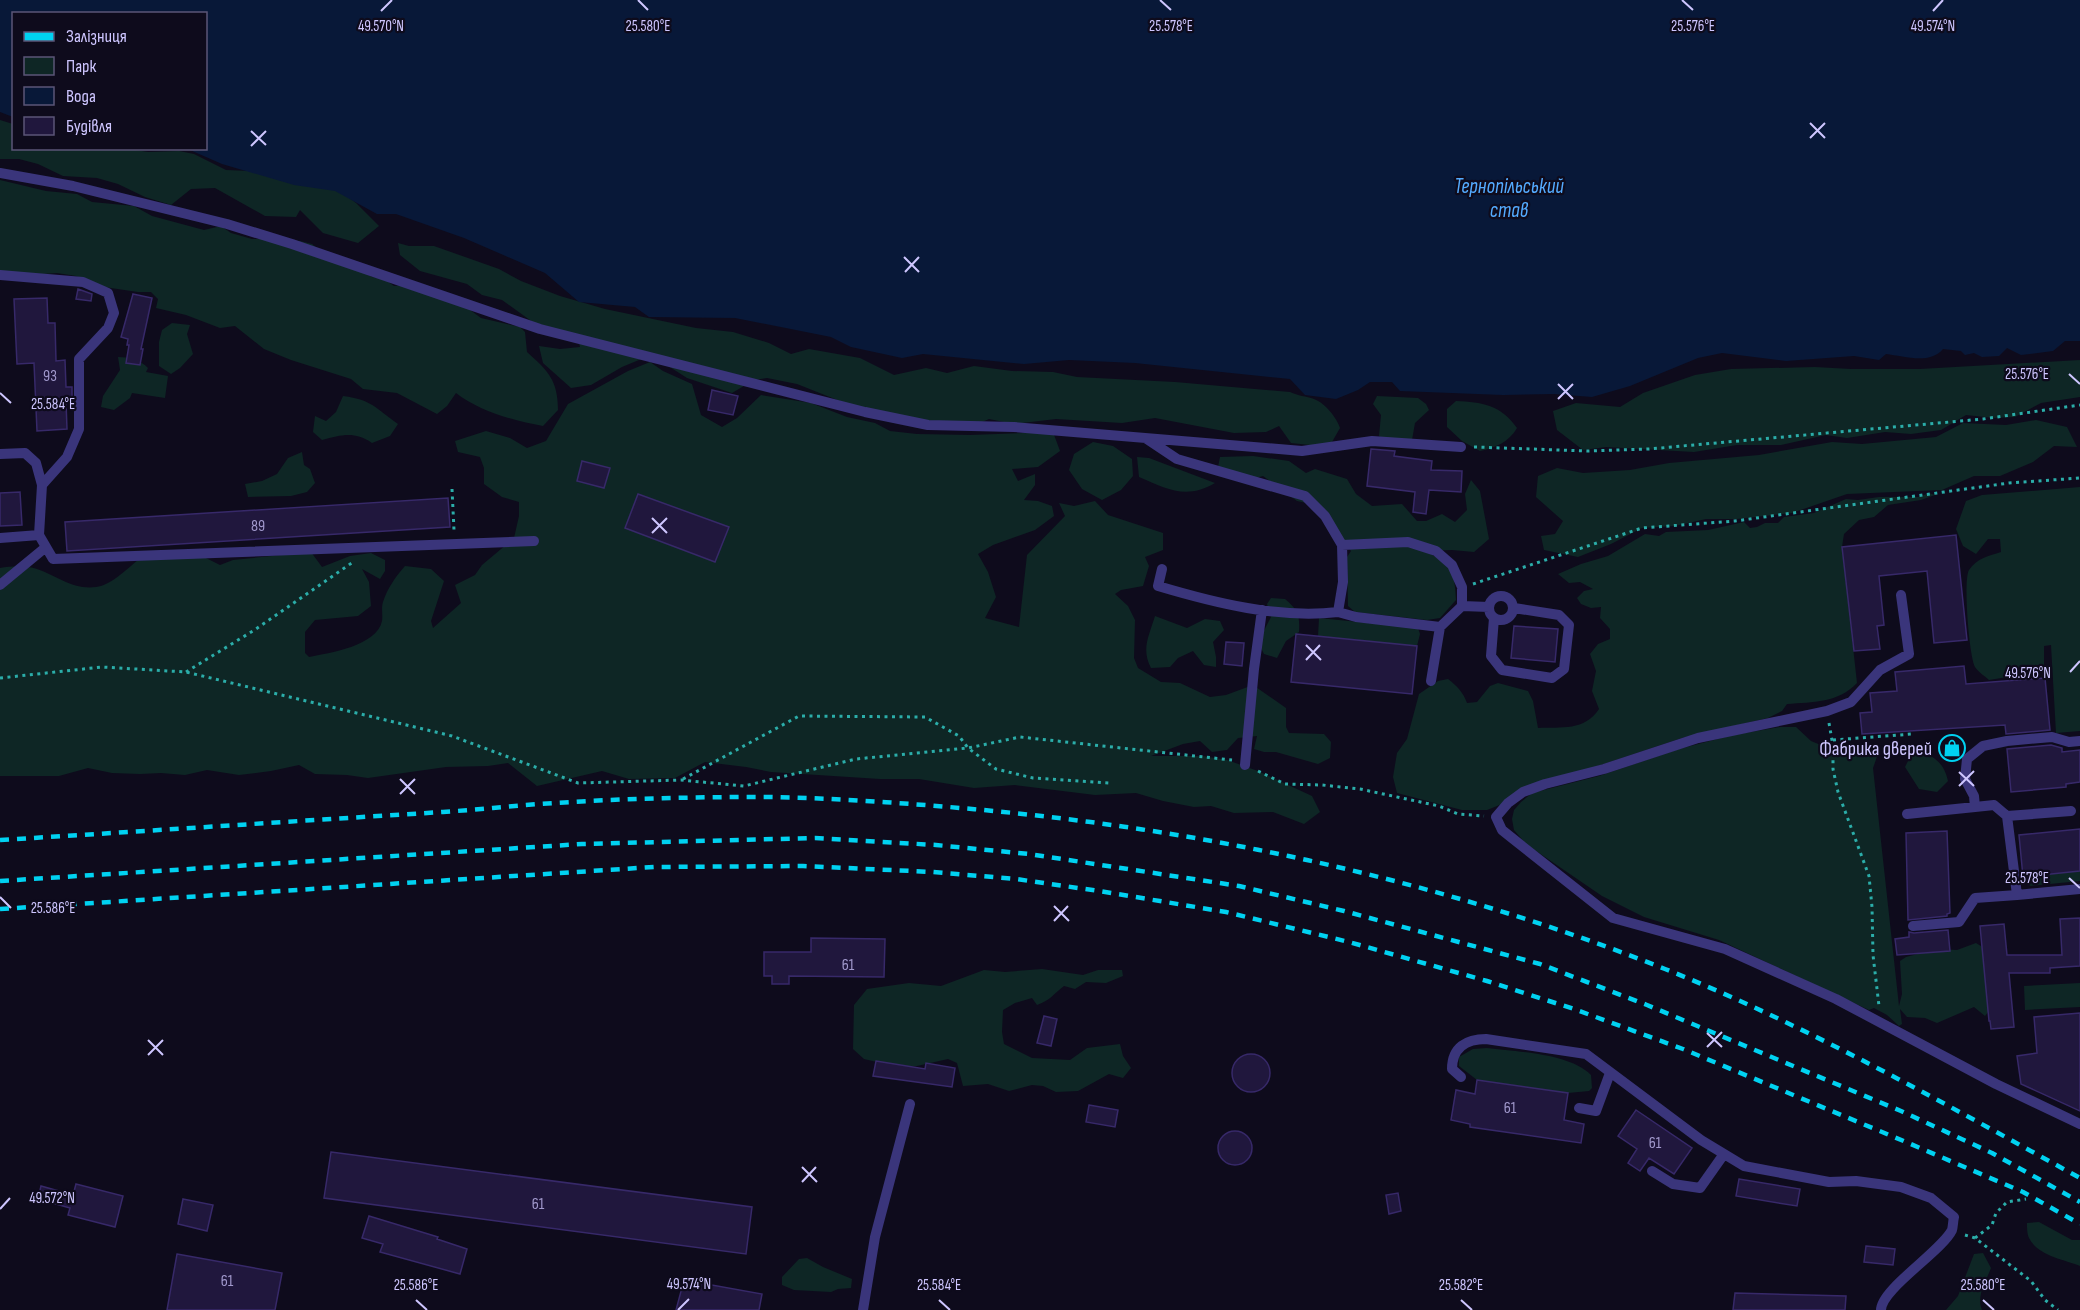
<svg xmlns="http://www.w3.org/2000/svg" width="2080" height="1310" font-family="'Sofia Sans Condensed',sans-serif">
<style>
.green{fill:#0e2625}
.water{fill:#081838}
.building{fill:#20173d;stroke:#372969;stroke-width:1.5}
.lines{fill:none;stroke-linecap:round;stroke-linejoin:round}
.path{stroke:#2bada9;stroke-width:3;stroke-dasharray:3 4.5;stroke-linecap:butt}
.service{stroke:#3a357b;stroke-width:10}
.rail{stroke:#00d2f1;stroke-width:4.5;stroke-dasharray:9 8;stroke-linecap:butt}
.ticks{fill:none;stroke:#cec6ff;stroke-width:2}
.labels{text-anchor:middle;stroke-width:4.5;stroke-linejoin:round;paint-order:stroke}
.number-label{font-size:16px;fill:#a29ace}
.poi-label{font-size:20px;fill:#cec6ff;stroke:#0e0b1c;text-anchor:end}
.water-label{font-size:21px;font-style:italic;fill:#54abff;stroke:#0e0b1c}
.ticks-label{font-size:15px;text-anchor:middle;fill:#cec6ff;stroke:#0e0b1c;stroke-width:4.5;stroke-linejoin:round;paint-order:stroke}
</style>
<rect width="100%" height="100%" fill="#0e0b1c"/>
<path class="green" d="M0,120L13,124L14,148H123L148,152L179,151L194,154L226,170L250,171L330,183L356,203L379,226L358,243L323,233L300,210L296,217L265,216L215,188L191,189L171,205L145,197L118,184L97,178L63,176L38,164L19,159H0Z
M0,180L46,191L77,194L92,202L134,206L152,216L204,230L221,226L231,233L252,239H268L281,245L300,241L312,244L337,264L357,269L372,277L383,278L394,286L405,285L462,304L481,318L520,327L525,332L527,352C548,371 558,380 558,410L543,426C514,421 479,411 456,393L447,406L437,414L397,393L363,389L351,379L291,360L264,349L235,326L220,328L186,315L156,308L158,299L151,292H138L104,287L76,276L57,273L43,274L0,272Z
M398,243L409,246H434L499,269L521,281L560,296L605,309L696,328L733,332L769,343L791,354L809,349L860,358L894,375L926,368L947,373L974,366L1012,371L1053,372L1077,377L1175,382L1290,392C1298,396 1306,396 1314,399C1325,403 1337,418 1340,428L1332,442L1319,446L1291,443L1279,426L1266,432L1234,433L1155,418L1122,423L1056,419L1014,424L989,419L968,428L860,409L797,384L767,378L754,380L732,393L687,378L651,355L622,367L591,385L571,388L543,363L539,346L560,349L580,347L577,335L534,323L502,300L482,295L467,284L420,271L400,255Z
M172,323L190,325L187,334L193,354L180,368L171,374L159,366V342L162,330Z
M118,357C128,357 141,360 148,368L146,372L168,376L165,398L132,393L130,398L114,410L101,407L103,396L120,370Z
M2080,360V397L2041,403L2015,417L1994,418L1966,415L1941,430L1911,434L1885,432L1847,438L1826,435L1781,445H1737L1694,452L1606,447L1583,450L1557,430L1553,411L1576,403L1620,407L1643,393L1695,375L1731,369L1815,367L1851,369H1920Z
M650,362L663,371L692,384L701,415L722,427L737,418L761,395L811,403L847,417L875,423L890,431L917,434L970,435L1053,432L1060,451L1038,467L1012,469L1018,481L1035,474V485L1024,500L1038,501L1052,506L1054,516L1035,530L993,545L978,554L988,572L996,597L985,618L1019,627L1027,555L1065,516L1059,503L1074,506L1095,501L1108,515L1163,533V550L1145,557L1149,566L1143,586L1121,590L1115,594L1128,606L1135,620L1134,658L1138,668L1161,682L1180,683L1210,697L1226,695L1253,685L1286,708V727L1289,733L1324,734L1331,742L1330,758L1318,764L1276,752H1264L1254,749L1257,736L1238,738L1227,750L1212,752L1200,741L1183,744L1151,756H1203L1227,760L1258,771L1312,796L1320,812L1304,824L1273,812L1234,813L1211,806L1194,807L1163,801L1136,793L1095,795L1015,785L974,788L919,779H880L771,772L746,767L705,762L675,778L629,779L602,771L537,786L508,763L488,766L446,767L368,778L347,775L315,774L299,765L271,771L239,775L207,770L185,775L161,773L140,774L112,773L88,768L59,776H0V568C11,566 26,565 37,569C57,576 73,590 96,587C111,586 131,565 143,556L206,558L220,565L233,560L311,552L322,567L350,556L371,553L385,560V571L380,579L362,569L369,582L371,606L358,616L315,620L305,632V653L309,657C329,653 377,646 382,621C383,615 381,608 383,602C387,589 396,576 405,566L431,569L444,581L431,621L433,628L461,603L455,585L475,575L482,565L514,538L519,516V502L502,497L484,484V468L480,457L458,452L455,441L486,431L510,438L527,448L546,441L568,404L628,371Z
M343,396C373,400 375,408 398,424L390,436L372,443C354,431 342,435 322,440L313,432L315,416L326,421L336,412Z
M1377,396L1418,398L1426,404L1429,410L1415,423L1412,440L1393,446L1379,436L1381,415L1373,404Z
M1456,401C1482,402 1501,405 1517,428C1509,442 1495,448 1480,451L1462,441L1447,427V409Z
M2036,420L2067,427L2077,447L2054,446L2033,462L2000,476H1974L1942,490L1847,494L1792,513L1737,519H1706L1675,526L1642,528L1611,544L1578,557L1544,550L1541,536L1555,534L1563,521L1536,497L1538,476L1557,468L1583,473L1630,470L1669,463L1759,455L1832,442L1862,444L1936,437L1963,423L2006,425Z
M1093,442L1113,446L1132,459L1133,476L1121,490L1102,500L1082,489L1069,470L1074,454Z
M302,452L304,465L310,469L315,483L307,492L291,496L248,497L245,484L262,481L277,474L288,458Z
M1253,456L1289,461L1306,473L1315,469L1347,479L1356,494L1372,506L1402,504L1417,521H1426L1442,514L1455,522L1467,510L1465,494L1471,480L1480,491L1489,539L1474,552L1452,550L1425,551C1451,564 1455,572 1456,600L1440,618L1427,620L1355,612L1348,606L1347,557L1351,551L1340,538L1320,506L1297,501L1263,476L1242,482L1217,472L1220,457Z
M1137,457L1149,458L1215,483C1186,500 1167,489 1139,477Z
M2080,487V731L2056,733L2051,645L2044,646V671L1989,680C1985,676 1978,672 1975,667C1969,655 1963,580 1969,570C1977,558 1989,556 2001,552L2000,539H1988L1976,554L1963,546L1956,529L1966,501L1982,495Z
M1929,493L1935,495L1921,500L1888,505L1874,517L1859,520L1844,534L1842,547L1857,683C1838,703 1813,702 1787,704L1782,711L1768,718L1682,738L1595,767L1487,810H1462L1397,793L1393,777L1397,753L1407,739L1419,694L1438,681L1448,679C1457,686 1463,692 1467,703L1477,702L1490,686L1498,683L1528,691L1533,701L1538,728C1561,727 1585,731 1599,709L1592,691L1596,671L1590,654L1598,644L1610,639V629L1600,618L1601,607L1591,608L1581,604L1577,598L1584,591L1593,589L1580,582L1569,583L1558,574L1581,564L1608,556L1645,534L1659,536L1666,532L1708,530L1744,522L1750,528L1757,527L1765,523H1778L1784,517L1814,513L1846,499L1858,500L1879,497H1919Z
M1271,598L1285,599C1298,610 1300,615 1299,632L1286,641L1277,658L1264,654L1258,642L1271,617L1267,604Z
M1155,616L1187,628L1205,619L1220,621L1224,630L1213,642L1216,657V667L1204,665L1193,651L1178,658L1170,667L1151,668C1141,649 1149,636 1155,616Z
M1319,618L1418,628L1420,634L1417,646L1318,636Z
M1780,727H1796L1811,741L1828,748L1870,745L1871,749L1878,754L1873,768L1899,1006L1902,994L1900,961L1906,957L1936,949L1957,950L1976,943L1984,948L1993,1006L1985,1016L1974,1007L1937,1023L1925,1018L1907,1017L1900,1009L1902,1024L1899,1026L1887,1015L1874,1008L1869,1010L1719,940L1644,917L1602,896L1526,844L1514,830L1512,819L1514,810L1521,802L1532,793L1599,776L1679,749L1733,735Z
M1921,750C1936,759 1944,763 1948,781L1937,792L1919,789L1905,767L1912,753Z
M2080,871V881L2030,886L2023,877Z
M1042,969L1083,975L1098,970H1122L1123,976L1106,983L1086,982L1075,989L1064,986C1053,994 1051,1000 1037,1005L1032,998L1015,1003L1003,1010L1002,1032L1004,1044L1032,1058L1070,1060L1087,1048L1120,1044L1123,1056L1131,1068L1123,1078L1109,1074L1078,1091L1056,1092L1043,1086L1032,1085L1009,1091L988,1084L963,1086L957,1063L948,1059L917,1066L898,1067L864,1059L853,1049L854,1005L867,989L909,983L941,986L984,970L1005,972Z
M2080,983V1007L2025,1010L2024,986Z
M1487,1048C1517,1052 1569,1053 1591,1075L1592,1088L1589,1091L1568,1093L1477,1080L1459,1066V1057L1473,1049Z
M2039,1222L2072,1240H2080V1266C2063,1259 2038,1256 2029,1238C2027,1234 2027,1227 2027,1223Z
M1983,1253L1991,1268C1986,1281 1976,1296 1982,1310H1946L1958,1296L1974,1254Z
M807,1258L823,1267L852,1279L851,1288L838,1289L831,1292L794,1290L782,1285V1277L799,1259Z"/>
<path class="water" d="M0,0H2080V341H2065L2053,351L2021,355L2007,348L1999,356L1982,357L1974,353L1965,355L1961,351L1943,349C1930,365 1904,356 1886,354L1879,360L1854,356L1786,361L1722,353L1698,358L1630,386L1592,397L1554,394L1503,395L1400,391L1392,382H1370L1358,390L1336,399L1305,395L1290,379L1135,363L1069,360L1024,364L923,354L902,358L851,347L831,337L735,318L649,317L635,307L579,302L545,273L464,238L396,214H377L335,191L294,185L222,164L190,150L158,149L206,148V14H14L13,117L0,112Z"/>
<path class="building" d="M78,289L92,294L91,301L76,299Z
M133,294L152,298L141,349H143L140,365L126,363L129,345H127L128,339L121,337Z
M47,298L48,323H55L56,361L65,360L66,387H72V400L66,401L67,429L37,431L34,363L17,364L14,299Z
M712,390L738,396L733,415L708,410Z
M1371,449L1395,451L1394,456L1432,461L1431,470L1462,471L1461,492L1429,490L1426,514L1413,512L1415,492L1367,486Z
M582,461L610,468L604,488L577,481Z
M20,492L22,525L0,526V493Z
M638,494L729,527L715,562L625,528Z
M448,498L450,527L67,551L65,522Z
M1956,535L1967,640L1934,643L1927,571L1879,576L1884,625L1877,626L1880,649L1854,651L1842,547Z
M1514,626L1558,629L1555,662L1511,658Z
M1296,634L1417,646L1412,694L1291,682Z
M1226,642L1244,643L1242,666L1224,664Z
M1964,666L1966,684L2045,678L2050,730L2006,734L2005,725L1862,734L1860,713L1872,712L1870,693L1897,691L1895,672Z
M2051,745L2062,748V752L2080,750V782L2066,784V787L2011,792L2007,749Z
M2080,829V871L2023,877L2019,835Z
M1947,831L1950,913L1947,914V916L1908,920L1906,833Z
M2080,918V966L2050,968V973H2009L2014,1027L1991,1029L1990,1021H1989L1980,926L2004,924L2007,955H2062L2060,919Z
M1948,930L1950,951L1897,955L1895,939L1909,937V932L1914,933Z
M811,938L885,939L884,977L789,976V984H772V976H764V952H811Z
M2080,1013V1111L2021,1084L2017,1056L2037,1053L2034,1017Z
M1044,1016L1057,1019L1051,1046L1037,1043Z
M1232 1073a19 19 0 1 1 38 0a19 19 0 1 1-38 0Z
M876,1061L925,1069L926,1063L955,1068L952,1087L873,1076Z
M1477,1080L1568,1093L1564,1120L1584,1124L1581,1143L1470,1127V1124L1451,1120L1456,1090L1475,1094Z
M1089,1105L1118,1110L1115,1127L1086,1122Z
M1636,1110L1692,1148L1674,1174L1649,1158L1640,1171L1628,1163L1637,1149L1618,1136Z
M1218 1148a17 17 0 1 1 34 0a17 17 0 1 1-34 0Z
M331,1152L752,1207L746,1254L324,1198Z
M1739,1179L1800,1189L1797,1206L1736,1196Z
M76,1184L123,1196L115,1227L68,1215L70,1208L38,1199L41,1186L73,1195Z
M1398,1193L1401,1211L1389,1214L1386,1195Z
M183,1199L213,1205L207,1231L178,1224Z
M369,1216L438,1237L437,1239L467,1249L460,1274L380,1252L383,1244L362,1238Z
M1866,1246L1895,1249L1893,1265L1864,1262Z
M177,1254L282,1273L275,1310H167Z
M684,1280L762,1294L759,1310H676Z
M1735,1293L1846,1296L1845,1310H1733Z"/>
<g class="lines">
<path class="path" d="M1474,447L1588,451L1649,449L1983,419L2080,405
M452,489L454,530
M1473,584L1642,528L1735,521L2009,483L2080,478
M186,672L256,629L353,562
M0,678L102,667L186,672L452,736L578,783L681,780L744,786L856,759L968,748L1020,737L1232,760
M1829,723L1833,746V769L1838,792L1869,876L1872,907L1873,955L1879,1006
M1833,740L1912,734
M1258,771L1285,784L1322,785L1360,789L1439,806L1458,814L1484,816
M683,779L799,716L925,717L959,736L968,748L996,769L1033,778L1110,783
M1965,1235L1975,1238L2031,1281L2045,1300L2058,1310
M1975,1238L1992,1225L1996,1213L2007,1202L2026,1199"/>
<path class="service" d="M0,173L73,186L227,224L292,244L540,329L865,412L928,425L1014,427L1302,451L1372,441L1461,447
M0,275L83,282L108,293L114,313L108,328L79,359V429L67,457L42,485L39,535
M1147,439L1177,459L1305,496L1325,516L1342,545L1343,582L1338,612L1356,617L1440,627L1462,606L1489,607
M0,454L25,453L36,463L42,485
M0,538L39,535L53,559L534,541
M1342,545L1408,542L1436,551L1452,565L1462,587V606
M1162,569L1158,586C1215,603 1279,619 1338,612
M0,585L46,547
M1901,595L1909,654L1880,670L1851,702L1827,711L1698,738L1604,769L1545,784L1523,792L1508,803L1496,817L1502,830L1512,838L1613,918L1725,949L1836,999L1996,1084L2080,1124
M1489 608a12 12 0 1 1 24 0a12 12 0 1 1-24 0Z
M1494,618L1491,656L1502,670L1552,678L1564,669L1569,625L1559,615L1514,608
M1431,681L1440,627
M1245,765L1254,669L1262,610
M1975,807L1994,805L2007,816L2071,811
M1907,814L1975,807L1974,796L1965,779L1967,759L1983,746L2007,741L2052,737L2069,742L2080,741
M2007,816L2017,895L2080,889
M1913,926L1959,922L1975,898L2017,895
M1461,1077L1452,1069C1452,1047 1467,1039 1486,1039L1586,1054L1701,1140L1744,1166L1829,1182L1856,1181L1901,1187L1931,1198L1954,1217C1953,1221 1953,1227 1952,1230C1942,1251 1881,1289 1881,1310
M1579,1108L1596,1111L1610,1073
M1652,1171L1673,1184L1700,1188L1724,1154
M863,1310L875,1237L910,1104"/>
<path class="rail" d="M0,840C148,831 295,821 443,812C486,809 529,804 572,802C637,798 702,797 767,797C835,798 904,803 972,809C1209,830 1443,881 1665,969C1808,1026 1945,1104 2080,1178
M0,881L582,844L815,838L936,845L1029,854L1239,886L1344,911L1540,964L1647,1005L1901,1111L1992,1153L2080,1202
M0,909L654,867L803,866L933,872L1016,879L1099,891L1226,912L1349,942L1487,981L1574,1009L1683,1049L1906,1142L2023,1192L2080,1224"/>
</g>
<path class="ticks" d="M638,0L648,10M1160,0L1171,10M1682,0L1693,10M381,11L392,0M1933,11L1943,0M1810,123L1825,138M251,131L266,145M1810,138L1825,123M251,146L266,131M904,257L919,272M905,272L919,257M2069,374L2080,384M1558,384L1573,399M0,393L11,403M1558,399L1573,384M652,518L667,533M652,533L667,518M1306,645L1321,660M1306,660L1320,645M2070,672L2080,661M1959,772L1974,786M400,779L415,794M1959,786L1974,771M400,794L415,779M2069,878L2080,888M0,897L11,908M1054,906L1069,921M1054,921L1068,906M1707,1033L1722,1047M148,1040L163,1055M1707,1047L1722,1032M148,1055L163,1040M802,1167L817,1182M802,1182L816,1167M0,1209L10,1198M416,1300L427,1310M939,1300L950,1310M1461,1300L1472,1310M1983,1300L1994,1310M678,1310L689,1299"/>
<defs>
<symbol id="shop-ring" viewBox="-11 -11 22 22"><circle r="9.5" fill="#0e0b1c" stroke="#00d2f1" stroke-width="1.5"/><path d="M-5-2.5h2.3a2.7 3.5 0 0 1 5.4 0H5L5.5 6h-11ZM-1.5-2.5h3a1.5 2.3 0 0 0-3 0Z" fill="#00d2f1"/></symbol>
</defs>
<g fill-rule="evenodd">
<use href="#shop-ring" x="1937" y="733" width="30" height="30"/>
</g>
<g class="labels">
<g class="number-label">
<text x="50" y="381">93</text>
<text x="258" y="531">89</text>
<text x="848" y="970">61</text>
<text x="1510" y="1113">61</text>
<text x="1655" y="1148">61</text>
<text x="538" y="1209">61</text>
<text x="227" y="1286">61</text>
</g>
<g class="poi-label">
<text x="1932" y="755">Фабрика дверей</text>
</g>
<g class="water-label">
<text x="1509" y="193">Тернопільський<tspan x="1509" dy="24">став</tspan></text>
</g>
</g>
<g class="ticks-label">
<text x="648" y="31">25.580°E</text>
<text x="1693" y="31">25.576°E</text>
<text x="1171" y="31">25.578°E</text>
<text x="381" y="31">49.570°N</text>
<text x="1933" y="31">49.574°N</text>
<text x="2027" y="379">25.576°E</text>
<text x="53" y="409">25.584°E</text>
<text x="2028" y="678">49.576°N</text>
<text x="2027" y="883">25.578°E</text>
<text x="53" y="913">25.586°E</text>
<text x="52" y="1203">49.572°N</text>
<text x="689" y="1289">49.574°N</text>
<text x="416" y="1290">25.586°E</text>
<text x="939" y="1290">25.584°E</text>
<text x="1461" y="1290">25.582°E</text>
<text x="1983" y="1290">25.580°E</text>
</g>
<rect x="12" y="12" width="195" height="138" fill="#0e0b1c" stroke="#5b5677" stroke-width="1.5"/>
<rect x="24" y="32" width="30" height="9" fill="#00d2f1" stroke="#5b5677" stroke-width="1.5"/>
<text x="66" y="42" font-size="18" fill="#cec6ff">Залізниця</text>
<rect x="24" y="57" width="30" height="18" fill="#0e2625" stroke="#5b5677" stroke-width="1.5"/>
<text x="66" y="72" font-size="18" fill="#cec6ff">Парк</text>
<rect x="24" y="87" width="30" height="18" fill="#081838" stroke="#5b5677" stroke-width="1.5"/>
<text x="66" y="102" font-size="18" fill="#cec6ff">Вода</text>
<rect x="24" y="117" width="30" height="18" fill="#20173d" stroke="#5b5677" stroke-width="1.5"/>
<text x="66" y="132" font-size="18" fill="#cec6ff">Будівля</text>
</svg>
